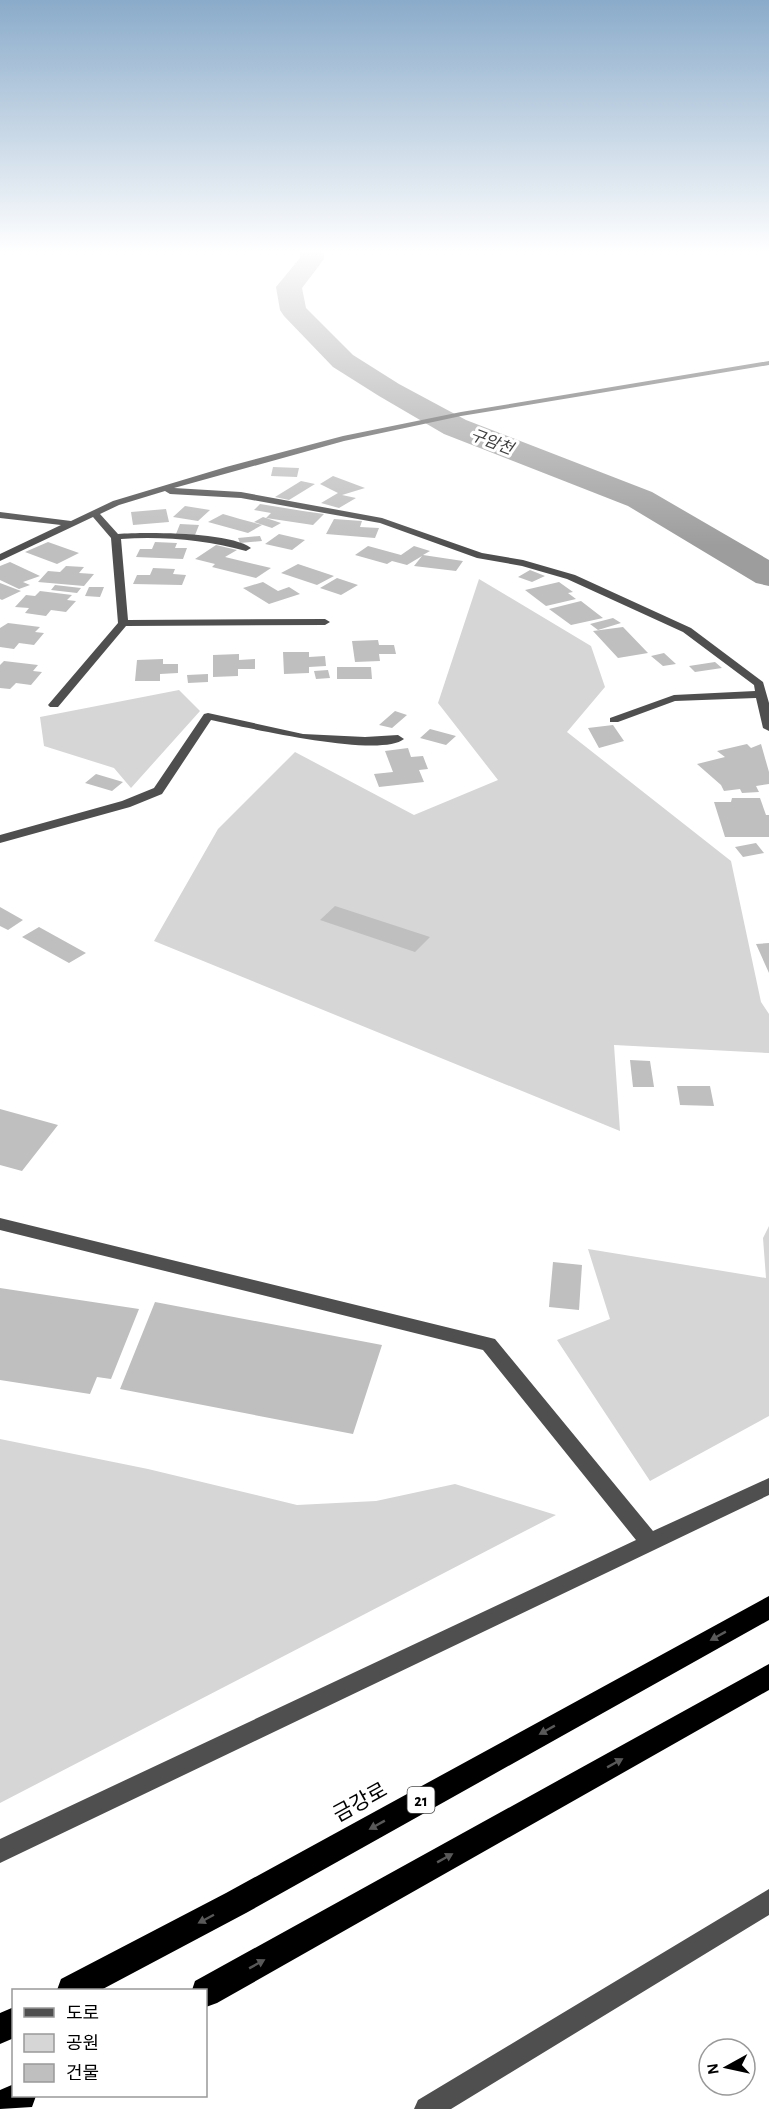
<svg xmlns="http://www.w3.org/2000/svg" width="769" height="2109" font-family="'Alegreya Sans','Noto Sans KR',sans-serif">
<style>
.green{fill:#d6d6d6}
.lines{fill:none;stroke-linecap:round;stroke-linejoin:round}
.river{fill:#9d9d9d;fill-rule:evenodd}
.building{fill:#bfbfbf}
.minor{fill:#4f4f4f;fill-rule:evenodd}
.highway{fill:#000;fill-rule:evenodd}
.oneway{fill:#595959}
.labels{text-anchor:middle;stroke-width:6;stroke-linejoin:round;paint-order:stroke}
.far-water-label{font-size:16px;font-style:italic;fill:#3e3e3e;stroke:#fff}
.shield{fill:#fff;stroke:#4c4c4c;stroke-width:1.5}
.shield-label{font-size:16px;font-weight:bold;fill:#000}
.near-street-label{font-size:21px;fill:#000;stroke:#fff}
</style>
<rect width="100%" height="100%" fill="#fff"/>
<path class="green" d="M479,579L591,646L605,687L567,732L731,861L761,1002L769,1014V1053L614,1045L620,1131L154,941L218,829L295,752L414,815L498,780L438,703Z
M179,690L200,711L131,788L114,768L44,746L40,717Z
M769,1226V1416L650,1481L557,1340L610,1319L588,1249L766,1278L763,1238Z
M0,1439L148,1469L297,1505L376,1501L455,1484L556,1515L0,1803Z"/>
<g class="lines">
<path class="river" d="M300,251H324V259L302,288L306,308L353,355L399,384L466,420L652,492L769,560V586L756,583L628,506L444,434L379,396L333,367L284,316L280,310L276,287L300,258Z"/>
</g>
<path class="building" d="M273,467L299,468L297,477L271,476Z
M333,476L365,488L342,495L356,498L339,508L321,503L338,493L320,484Z
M301,481L315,484L289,500L275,497Z
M260,504L303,511L324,514L313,525L266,518L271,513L254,510Z
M185,506L210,510L198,521L173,517Z
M166,509L169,522L133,525L131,512Z
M223,514L240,519L262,525L248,533L208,522Z
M263,517L281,523L272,528L254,522Z
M334,519L362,521L360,527L379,528L375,538L326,534Z
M180,524L199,525L195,535L176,534Z
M279,534L305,540L292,550L265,544Z
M260,536L262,541L240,543L238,538Z
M48,542L79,553L57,564L25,552Z
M155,542L177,543L175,548H187L183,559L136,557L140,549H152Z
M216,545L237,550L225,557L271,568L256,578L212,567L215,564L195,559Z
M368,546L401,555L414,546L430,551L423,555L463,561L456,571L414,566L422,556L407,565L392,561L387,564L355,555Z
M10,562L40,576L23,582L30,585L19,589L0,580V566Z
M298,564L334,576L317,585L281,573Z
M66,566L84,567L79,573L94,574L84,586L38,582L48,571L60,572Z
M153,568L175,569L173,574L186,575L182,585L133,584L137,575H150Z
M530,570L545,576L532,582L518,577Z
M337,578L358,585L341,595L320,588Z
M263,582L278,591L289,587L300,594L269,604L243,588Z
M559,582L573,592L568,593L576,599L546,606L525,590Z
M0,583L21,591L2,600L0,599Z
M55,585L81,588L77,593L51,590Z
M89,587H104L100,597L85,596Z
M40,591L72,595L67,600L76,601L66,612L51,610L46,616L25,613L29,608L15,607L26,595L35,596Z
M581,601L603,618L571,625L549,609Z
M613,618L621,623L598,630L590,624Z
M8,623L40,627L35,632L44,633L34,645L19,643L14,649L0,647V628Z
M623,627L648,653L618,658L593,631Z
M378,640L379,645H394L396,654H379L380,661L355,662L352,641Z
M283,652H309V657L325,656L326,666L309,667V673L284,674Z
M664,653L676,664L663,666L651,656Z
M239,654V660L255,659V669H238V676L213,677V655Z
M163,659V664H178V673L160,674V681H135L137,660Z
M4,661L38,665L33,671L42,672L31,685L16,683L10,689L0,688V665Z
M715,662L722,668L695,672L689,666Z
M337,667H371L372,679H337Z
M328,670L330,678L316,679L314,671Z
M208,674V682L188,683L187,675Z
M395,711L407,715L392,728L379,725Z
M613,725L624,741L599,748L588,728Z
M430,729L456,736L446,745L420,738Z
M747,744L751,748L761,744L769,772V784L756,786L759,792L742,793L740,789L724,791L721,785L697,764L725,757L717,751Z
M408,748L411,757L423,756L428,769L419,770L424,782L379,787L374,774L393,772L385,751Z
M96,774L123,782L112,791L85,783Z
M732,798H760L766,815H769V837H725L714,802H731Z
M756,843L764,853L743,857L735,847Z
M335,906L430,937L415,952L320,920Z
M0,907L23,920L8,930L0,926Z
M39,927L86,953L69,963L22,937Z
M769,943V973L756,944Z
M630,1060L650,1061L654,1087H633Z
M677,1086H710L714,1106L680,1105Z
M0,1109L58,1125L22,1171L0,1165Z
M553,1262L582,1265L579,1310L549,1307Z
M0,1288L139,1309L111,1379L97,1377L90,1394L0,1380Z
M155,1302L382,1345L353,1434L120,1389Z"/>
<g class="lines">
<path class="minor" d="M769,361V365L461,416L344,441L174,488L241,492L382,518L482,553L523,560L575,575L691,628L763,682L769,703V731L763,728L756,698L675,701L618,722H610V718L674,695L755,691L754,685L683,632L567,579L522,566L477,558L380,523L241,498L170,494L165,491L119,505L100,514L118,534C146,532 230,532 251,548L246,551C206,540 162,536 121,539L128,620L325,619L330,622L325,625L126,626L58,707H50L48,705L118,623L111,538L93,517L0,561V554L61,525L0,518V512L71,521L113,501L226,467L343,436L461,412Z
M208,713L303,734L365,737L398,735L404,739C380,759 244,727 211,720L162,794L130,807L0,843V835L122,801L154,788L204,714Z
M0,1218L495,1339L653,1531L769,1478V1495L0,1863V1839L636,1540L483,1350L0,1230Z
M769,1889V1915L451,2109H414L418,2100Z"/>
<path class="highway" d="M769,1596V1620L246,1913L101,1990H57L61,1979L226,1893Z
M769,1664V1690L217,2003L206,2007V1990H192L195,1981Z
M14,2007V2038L0,2044V2013Z
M14,2084V2096H36L32,2107L0,2109V2090Z"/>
</g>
<defs><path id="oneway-solid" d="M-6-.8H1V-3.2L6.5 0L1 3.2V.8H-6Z" transform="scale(1.5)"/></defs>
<g class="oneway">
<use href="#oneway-solid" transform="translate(718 1636) rotate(151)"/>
<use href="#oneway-solid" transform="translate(547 1730) rotate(151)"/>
<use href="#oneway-solid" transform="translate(615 1763) rotate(-29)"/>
<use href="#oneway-solid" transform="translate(377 1825) rotate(151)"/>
<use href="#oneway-solid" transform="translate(445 1858) rotate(-29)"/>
<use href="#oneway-solid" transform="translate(206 1919) rotate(152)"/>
<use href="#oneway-solid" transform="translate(257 1964) rotate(-29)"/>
</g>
<linearGradient id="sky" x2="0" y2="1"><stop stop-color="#8aabca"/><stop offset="0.46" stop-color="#fff"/><stop offset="1" stop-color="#fff" stop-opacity="0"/></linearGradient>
<rect width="769" height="546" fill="url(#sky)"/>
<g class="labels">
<g class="far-water-label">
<text transform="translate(492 441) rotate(21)" y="6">구암천</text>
</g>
<rect class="shield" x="407.5" y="1787" width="27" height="26" rx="4.5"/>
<g class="shield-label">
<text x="421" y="1806">21</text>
</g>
<g class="near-street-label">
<text transform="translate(360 1802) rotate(-29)" y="7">금강로</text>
</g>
</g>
<rect x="12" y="1989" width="195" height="108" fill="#ffffff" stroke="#999999" stroke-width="1.5"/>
<rect x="24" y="2008" width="30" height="9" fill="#4f4f4f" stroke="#999999" stroke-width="1.5"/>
<text x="66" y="2019" font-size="18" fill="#000000">도로</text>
<rect x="24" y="2034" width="30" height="18" fill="#d6d6d6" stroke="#999999" stroke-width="1.5"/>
<text x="66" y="2049" font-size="18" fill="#000000">공원</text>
<rect x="24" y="2064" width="30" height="18" fill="#bfbfbf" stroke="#999999" stroke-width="1.5"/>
<text x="66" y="2079" font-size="18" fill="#000000">건물</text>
<g transform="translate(727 2067) rotate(262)"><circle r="28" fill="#ffffff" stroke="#999999" stroke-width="1.5"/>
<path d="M0-4.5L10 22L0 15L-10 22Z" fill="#000000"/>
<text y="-9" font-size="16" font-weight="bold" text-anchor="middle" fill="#000000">N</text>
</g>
</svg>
